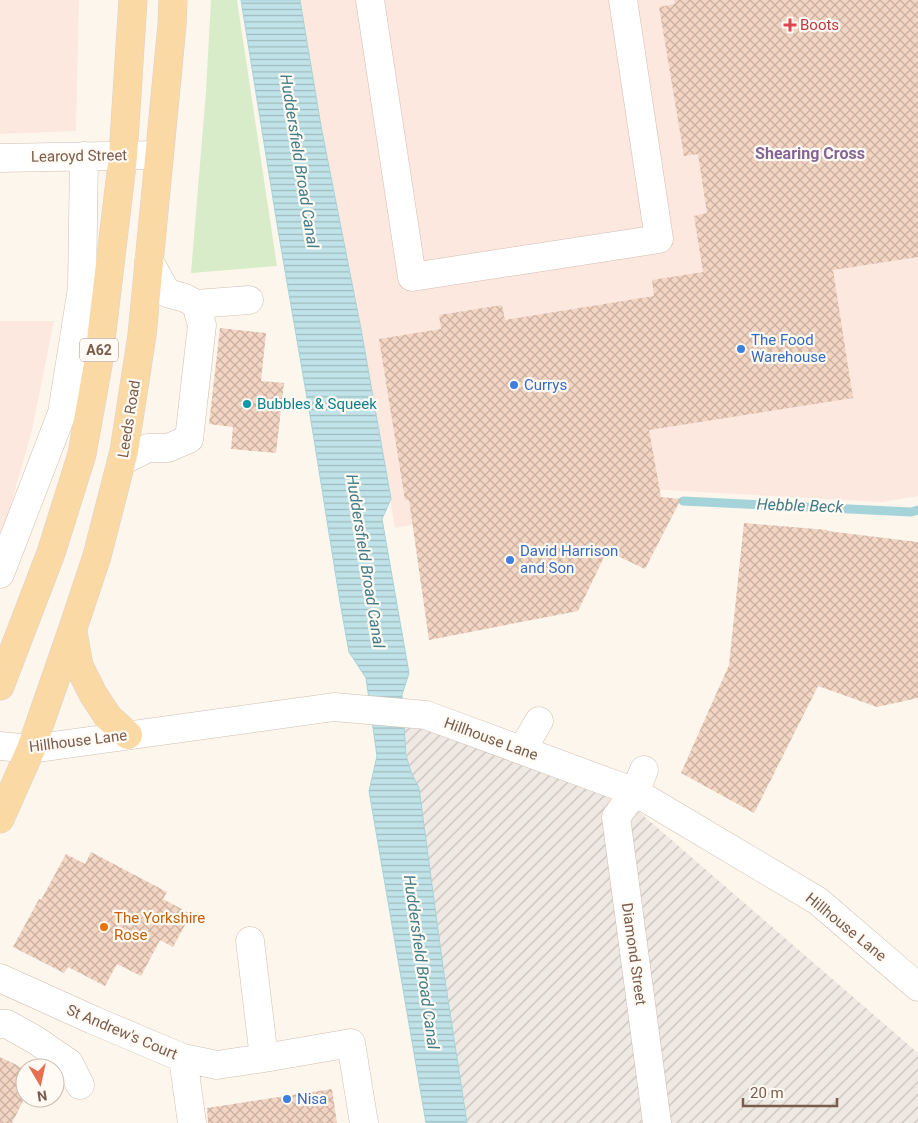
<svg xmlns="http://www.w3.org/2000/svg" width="918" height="1123" font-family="Roboto,sans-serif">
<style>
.commercial{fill:#fde8e0}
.industrial{fill:url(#industrial-furrows)}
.green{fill:#d8ecc9}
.water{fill:url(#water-rules);stroke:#a5d3da}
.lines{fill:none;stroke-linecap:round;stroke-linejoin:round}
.stream{stroke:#a5d3da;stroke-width:9}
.building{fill:url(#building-cross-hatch)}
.minor-casing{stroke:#d1beb0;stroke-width:29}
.major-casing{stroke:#dad1cd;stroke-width:29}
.minor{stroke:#fff;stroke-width:28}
.major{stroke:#fbd9a5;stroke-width:28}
.health-dot{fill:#e0444e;stroke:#fffaf3;stroke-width:2}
.shop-dot{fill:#3f7fe0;stroke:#fffaf3;stroke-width:2}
.culture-dot{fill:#0f9aa8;stroke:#fffaf3;stroke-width:2}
.food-dot{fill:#e8710a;stroke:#fffaf3;stroke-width:2}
.labels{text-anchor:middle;stroke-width:4.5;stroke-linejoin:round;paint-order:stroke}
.shield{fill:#fffaf3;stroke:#a28b7f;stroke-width:1}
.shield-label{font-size:14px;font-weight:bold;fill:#7a5c4d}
.health-label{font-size:15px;fill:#be3a42;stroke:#fffaf3;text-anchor:start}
.street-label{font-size:15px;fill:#7a5c4d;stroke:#fffaf3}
.shop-label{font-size:15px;fill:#366cbe;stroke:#fffaf3;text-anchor:start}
.culture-label{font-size:15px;fill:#0d838f;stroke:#fffaf3;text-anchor:start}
.food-label{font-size:15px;fill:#c56008;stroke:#fffaf3;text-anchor:start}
.neighbourhood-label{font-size:16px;font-weight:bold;fill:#846695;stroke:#fffaf3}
.water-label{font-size:16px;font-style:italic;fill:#437c86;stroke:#fffaf3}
</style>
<defs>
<pattern id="industrial-furrows" width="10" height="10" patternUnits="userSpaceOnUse" patternTransform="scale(1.25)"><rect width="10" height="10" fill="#efe9e4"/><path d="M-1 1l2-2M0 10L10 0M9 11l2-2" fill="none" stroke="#c7c0bb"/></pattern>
<pattern id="water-rules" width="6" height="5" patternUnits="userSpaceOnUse" patternTransform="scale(1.25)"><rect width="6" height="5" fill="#bfe3e8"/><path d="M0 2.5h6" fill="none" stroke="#a0bbbe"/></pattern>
<pattern id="building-cross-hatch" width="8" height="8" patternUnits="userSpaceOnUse" patternTransform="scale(1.25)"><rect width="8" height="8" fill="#f3d5c3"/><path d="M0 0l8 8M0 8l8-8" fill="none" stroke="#cab0a1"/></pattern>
</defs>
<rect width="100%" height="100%" fill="#fdf6ec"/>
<path class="commercial" d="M0,0H79L76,131L0,134Z
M300,0H918V496L882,502L610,487L395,528L361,329L321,126Z
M0,321H54L32,430L0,544Z"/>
<path class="industrial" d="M397,718L623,798L918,1053V1123H467L443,967L419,788L411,772Z"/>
<path class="green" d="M211,0H237L277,266L191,273L206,91Z"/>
<path class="water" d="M241,0H300L321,126L361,329L391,499L382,519L409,673L402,695L406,755L411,772L419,788L443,967L467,1123H426L369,791L377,756L366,678L349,652L340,602L313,433L278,230Z"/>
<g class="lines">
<path class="stream" d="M683,501L911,512L918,510"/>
</g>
<path class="building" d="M674,0H918V257L833,270L853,398L649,430L661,497L681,499L645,569L607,551L578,611L429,640L409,500H405L379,339L441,329L439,315L502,305L505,320L654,296L652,280L703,272L694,216L707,213L698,154L684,156L659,7L675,4Z
M220,328L266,333L261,381L284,383L276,453L231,449L233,427L209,424Z
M744,523L828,530L827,531L918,542V698L877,707L818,686L754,813L681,773L729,665Z
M91,852L167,892L163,899L191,914L173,947L160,940L141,976L117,964L105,986L68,967L64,973L13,947L39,899L41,900L66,854L85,864Z
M0,1057L25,1069V1097L12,1123H0Z
M332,1089L337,1123H208L207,1108Z"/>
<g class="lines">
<defs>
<path id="minor" d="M370,0L412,277L659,239L623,0
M0,158L159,155
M196,304L249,300
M122,461L148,448H168L189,439L202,325L196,304L185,298L167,293L149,261
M0,574L62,413L82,288L84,156
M0,746L31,749L334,707L426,715L635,792L818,901L918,987
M522,750L539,721
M644,770L635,792L616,817L657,1123
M0,978L93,1020L183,1058L217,1065L264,1058L250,941
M0,1024H7L34,1039L69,1063L80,1085
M183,1058L192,1123
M264,1058L351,1043L364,1123"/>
<path id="major" d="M73,632L79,666L93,694L108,717L128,735
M0,686L51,553L82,454L98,365L123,156L133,0
M0,819L31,749L72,631L97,556L124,451L142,335L172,25L173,0"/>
</defs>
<use href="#minor" class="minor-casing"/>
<use href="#major" class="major-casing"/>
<use href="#minor" class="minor"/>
<use href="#major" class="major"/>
</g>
<path class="health-dot" d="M787.5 17.5h5v5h5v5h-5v5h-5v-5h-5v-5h5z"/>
<g class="shop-dot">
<circle cx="741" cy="349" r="5"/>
<circle cx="514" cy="385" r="5"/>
<circle cx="510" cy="560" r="5"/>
<circle cx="287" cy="1099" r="5"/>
</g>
<circle class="culture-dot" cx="247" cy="404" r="5"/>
<circle class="food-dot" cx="104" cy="927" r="5"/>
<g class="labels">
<rect class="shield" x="80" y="338.5" width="38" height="23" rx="4"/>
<g class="shield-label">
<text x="99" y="355">A62</text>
</g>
<g class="health-label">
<text x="800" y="30">Boots</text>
</g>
<g class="street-label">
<text transform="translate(79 156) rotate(-1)" y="5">Learoyd Street</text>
<text transform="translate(129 419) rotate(-81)" y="5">Leeds Road</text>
<text transform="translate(491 739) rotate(20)" y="5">Hillhouse Lane</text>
<text transform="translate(78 741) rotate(-7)" y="5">Hillhouse Lane</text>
<text transform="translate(846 927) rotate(39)" y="5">Hillhouse Lane</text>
<text transform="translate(634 954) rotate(82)" y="5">Diamond Street</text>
<text transform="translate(122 1032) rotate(23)" y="5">St Andrew's Court</text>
</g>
<g class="shop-label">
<text x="751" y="345">The Food<tspan x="751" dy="17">Warehouse</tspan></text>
<text x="524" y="390">Currys</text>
<text x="520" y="556">David Harrison<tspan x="520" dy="17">and Son</tspan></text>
<text x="297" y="1104">Nisa</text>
</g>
<g class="culture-label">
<text x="257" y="409">Bubbles &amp; Squeek</text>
</g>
<g class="food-label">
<text x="114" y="923">The Yorkshire<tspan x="114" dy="17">Rose</tspan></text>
</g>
<g class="neighbourhood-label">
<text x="810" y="159">Shearing Cross</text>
</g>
<g class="water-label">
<text transform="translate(300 161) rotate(81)" y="6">Huddersfield Broad Canal</text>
<text transform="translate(800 505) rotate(2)" y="6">Hebble Beck</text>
<text transform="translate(366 561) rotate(81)" y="6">Huddersfield Broad Canal</text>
<text transform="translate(422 962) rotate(82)" y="6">Huddersfield Broad Canal</text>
</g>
</g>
<g transform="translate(40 1083) rotate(171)"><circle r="24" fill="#fffaf3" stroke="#cabbb1"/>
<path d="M0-4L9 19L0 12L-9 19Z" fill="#e76f51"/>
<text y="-8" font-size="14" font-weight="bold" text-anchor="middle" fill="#7a5c4d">N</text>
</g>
<path d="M743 1098v8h94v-8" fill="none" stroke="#7a5c4d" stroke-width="2.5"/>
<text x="750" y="1098" font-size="15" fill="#7a5c4d" stroke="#fffaf3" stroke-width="4" paint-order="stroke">20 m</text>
</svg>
